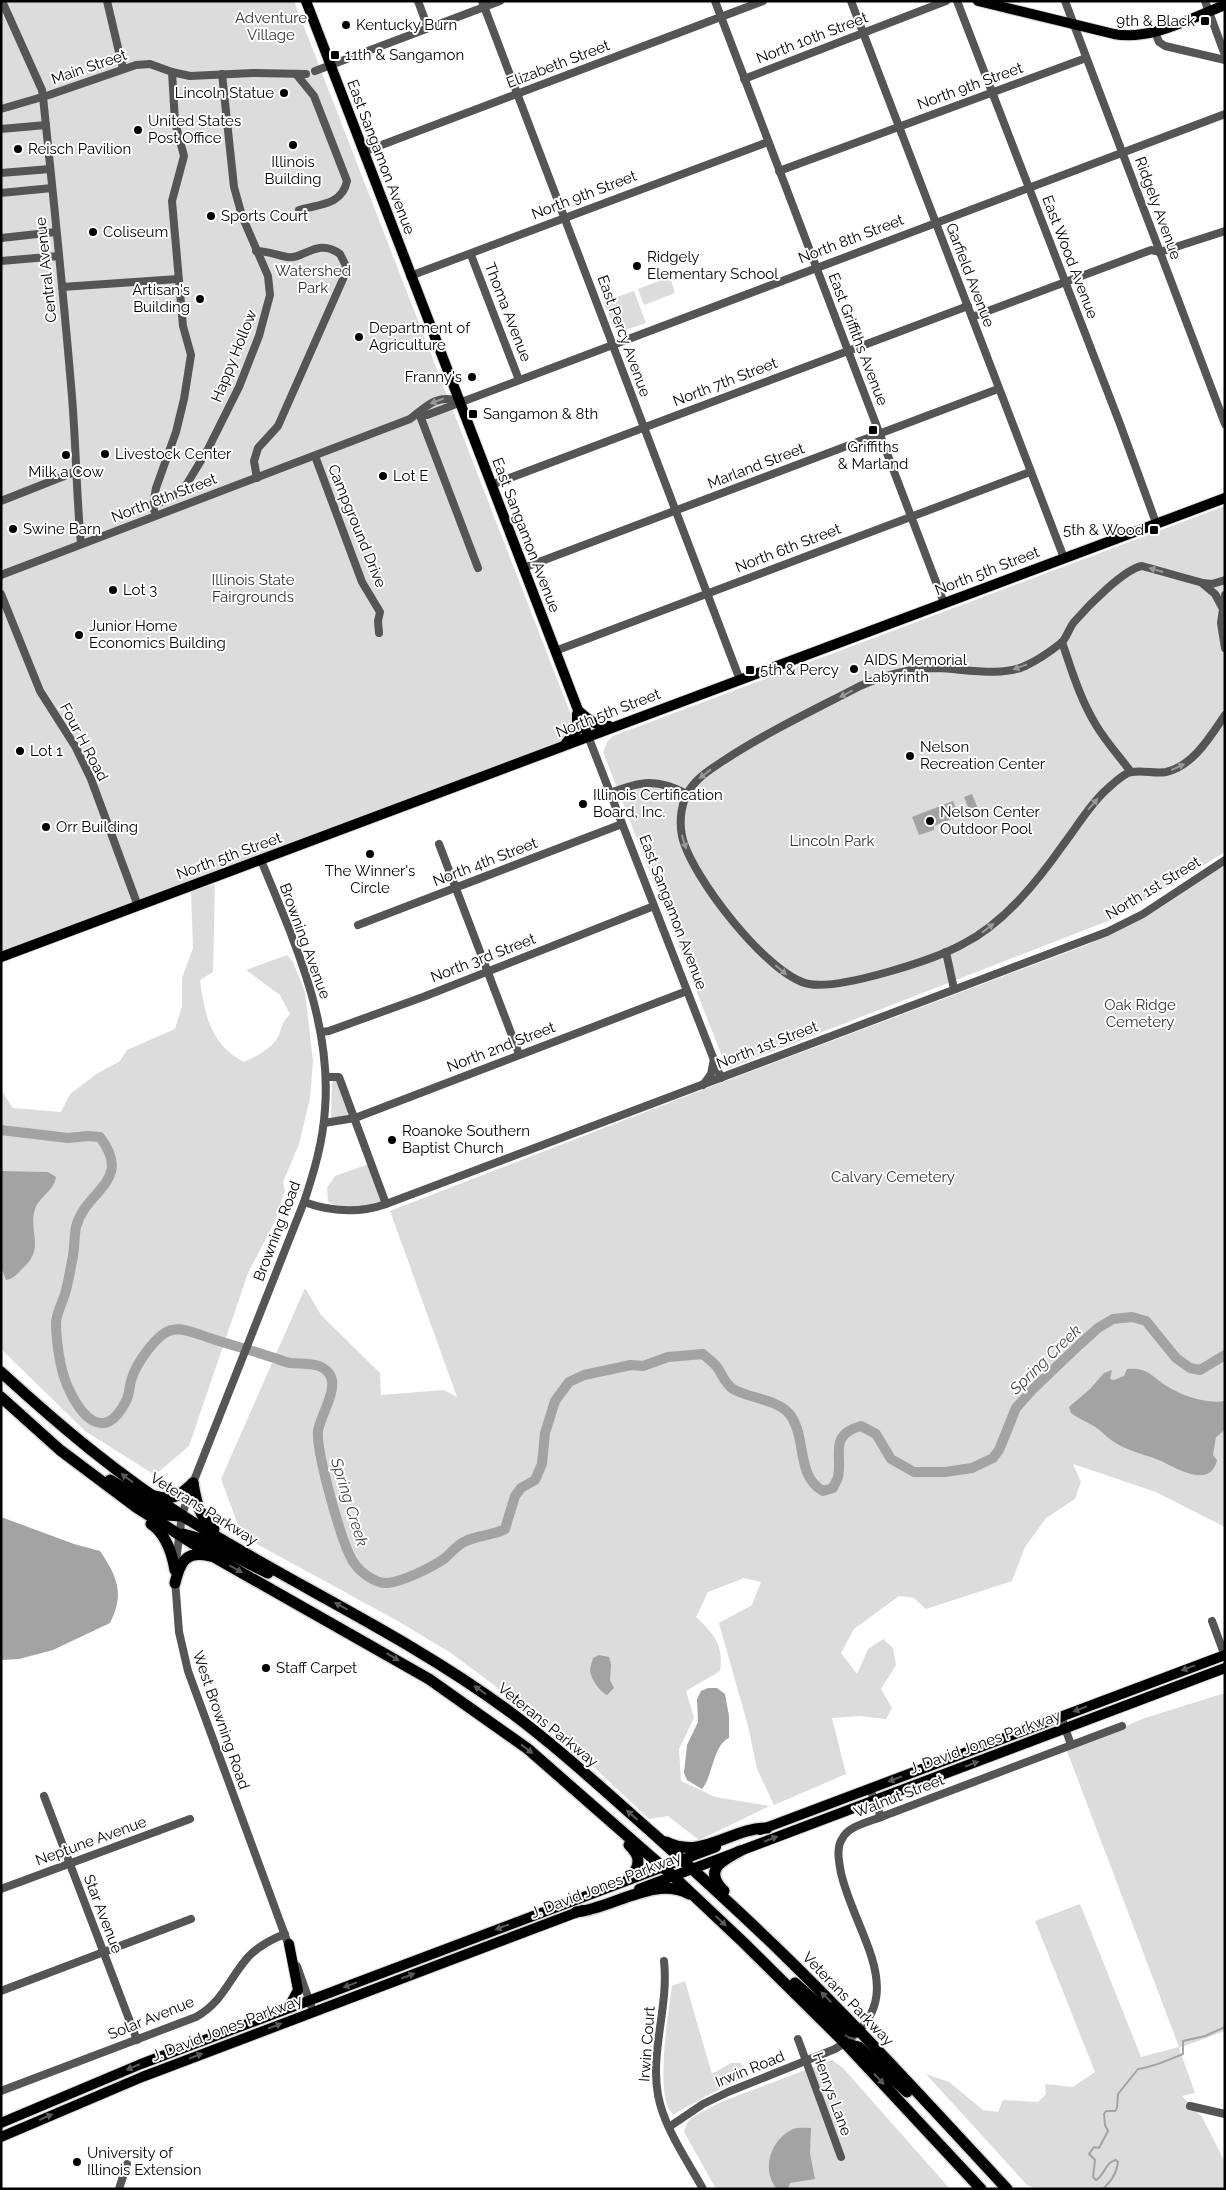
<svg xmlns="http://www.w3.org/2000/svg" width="1226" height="2190" font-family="Raleway,sans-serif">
<rect width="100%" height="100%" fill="#fff"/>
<g fill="#dcdcdc">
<path d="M1,1H294L573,720L574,728L564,740L554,744L1,953Z"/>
<path d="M670,277L675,293L644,305L638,289Z"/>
<path d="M634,291L646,323L617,333L603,302Z"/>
<path d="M1225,506V852L1118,917L727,1069L603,752L607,742L613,736Z"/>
<path d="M1225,865V1527L1156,1492L1073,1464L1081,1482L1075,1499L1046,1518L1025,1547L1012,1581L926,1609L914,1598L899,1596L854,1629L841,1653L857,1674L868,1649L883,1639L893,1648L896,1665L881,1689L892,1708L886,1719L860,1716L832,1718L846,1774L774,1805L757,1769L748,1726L719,1623L752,1605L761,1582L744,1578L708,1592L696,1617C714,1633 724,1646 720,1671L686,1691L694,1718L679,1749L681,1781L715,1797L770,1806L699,1840L668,1816L649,1819L577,1751L514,1700L451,1653L396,1620L242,1536L221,1479L305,1288L321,1315L380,1373L381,1395L444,1390L457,1397L390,1211L715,1085L1089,944L1152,913Z"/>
<path d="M215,884L213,972L200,980C205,1015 210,1044 244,1062C257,1056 273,1048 279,1035C283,1024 282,1023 290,1014L280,995L246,970L287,955L293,962L305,992L313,1061L310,1098L299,1144L283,1182L285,1191L274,1223L248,1273L189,1446L155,1475L85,1431L1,1349V1090L13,1108L61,1112L70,1094L98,1073L120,1061L127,1050L175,1029L182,1006V978L193,948L191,891Z"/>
<path d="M333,1080H336L350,1115L333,1118L331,1117L332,1083Z"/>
<path d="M369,1164L382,1202C365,1206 343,1214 328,1201L327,1188L335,1176Z"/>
<path d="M1225,1693V2031L1179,2048L1195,2093L1182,2096L1202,2117L1225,2162V2189H1036L1027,2185L926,2074L949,2082L983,2110L998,2112L1003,2100L1038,2102L1046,2094L1045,2084L1073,2087L1095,2072L1035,1921L1080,1904L1141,2057L1179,2047L1067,1751L1145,1718Z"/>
<path d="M685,1981L712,2074L731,2063H741L747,2077L710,2094L674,2114C653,2103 669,2008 672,1986Z"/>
<path d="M832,2060L843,2068L950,2189H716L684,2132L688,2121L698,2114L721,2102Z"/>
</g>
<g fill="#a3a3a3">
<path d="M972,794L978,809L970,812L964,797Z"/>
<path d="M953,801L959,816L934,826V830L919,835L912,817Z"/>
<path d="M1,1171L48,1172L56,1177C54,1191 39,1197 35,1209C28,1231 45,1248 24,1267C18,1273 14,1279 6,1280L1,1267Z"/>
<path d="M1127,1369C1146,1367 1151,1375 1165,1385C1182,1396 1205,1404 1225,1401V1430L1216,1437L1213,1455L1217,1460C1210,1490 1176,1468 1159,1460C1146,1455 1132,1452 1119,1445C1107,1439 1102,1430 1092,1425C1085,1421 1078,1418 1071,1413L1069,1407L1090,1389L1104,1373L1112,1370L1110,1379L1114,1380L1124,1376Z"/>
<path d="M1,1517L74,1544L100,1551C117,1576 125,1594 110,1623L53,1650L19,1659L1,1660Z"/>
<path d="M599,1655L609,1657L611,1664L610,1680L614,1688L607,1695C600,1692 591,1679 590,1671C590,1667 592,1662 593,1658Z"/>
<path d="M708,1688H717L725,1694L729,1716V1738C713,1745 713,1776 702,1789L687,1780L684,1773L687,1745L698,1722L697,1699L701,1691Z"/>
<path d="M811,2128L810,2153L815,2179L790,2183L788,2189H777C761,2170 770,2141 791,2130C796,2127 805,2128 811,2128Z"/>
</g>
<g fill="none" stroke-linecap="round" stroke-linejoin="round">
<path stroke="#a3a3a3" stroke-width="2" d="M1103,2189C1111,2181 1116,2175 1118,2162L1116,2160C1105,2162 1105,2175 1096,2180L1093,2177L1095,2160L1089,2154L1094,2147L1099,2148L1108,2131L1105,2125L1104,2114L1106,2111H1115L1117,2108L1118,2094L1138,2069C1154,2067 1168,2060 1183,2054V2041L1205,2036L1225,2027"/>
<path stroke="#a3a3a3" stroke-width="10" d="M1,1130L68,1138L88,1136L100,1137C134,1182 85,1190 76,1227C74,1237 75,1249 72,1261C70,1272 68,1283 65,1294C62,1303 57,1313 56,1322C56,1340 60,1369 67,1385C80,1415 104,1445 126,1401C130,1394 129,1385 132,1378C136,1364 157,1333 172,1330C184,1327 199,1335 210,1338C230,1345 251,1350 271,1357C277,1358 283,1362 290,1363C299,1364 310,1363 319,1366C348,1378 321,1411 318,1431C316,1451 342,1546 354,1563C360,1572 376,1584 387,1583C402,1582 433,1567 445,1558C451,1553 456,1546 464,1542C477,1535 492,1536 505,1529L515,1496L521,1488L535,1480L542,1464L545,1433L555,1401L569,1382L584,1375L631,1365L643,1366L668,1357L703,1354C707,1358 713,1362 717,1367C722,1374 725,1384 733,1389C750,1399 779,1399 791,1416C807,1440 796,1476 823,1491L833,1488C834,1485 837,1481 838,1477C843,1455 828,1435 861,1426L876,1434L891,1459L914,1472H945L972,1468L993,1458L999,1450L1016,1408L1032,1390L1078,1346L1098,1328L1113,1319L1132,1317L1146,1321L1176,1358L1190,1368L1200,1370L1225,1355"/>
<g stroke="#dbdbdb" stroke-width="12">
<g id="major">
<path d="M306,1L588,736"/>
<path d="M978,1L1114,34C1151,41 1191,18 1225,5"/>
<path d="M579,711C589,720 595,726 609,726"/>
<path d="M566,743L577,730V714"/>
<path d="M1,957L1225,498"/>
<path d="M760,1830L1225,1655"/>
<path d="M639,1889L1225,1668"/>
<path d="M286,2007L291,2003L298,1990L289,1944"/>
<path d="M1,2123L141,2064L716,1847"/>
<path d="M1,2137L142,2077L583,1910"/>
</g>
</g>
<g stroke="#dbdbdb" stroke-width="14">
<g id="highway">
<path d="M1,1372C59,1425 119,1476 186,1518C291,1584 405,1635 506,1709C559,1748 607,1793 656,1836C698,1874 740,1912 781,1952C859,2028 933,2109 1007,2189"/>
<path d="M1,1397L60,1450L136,1507L214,1557L429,1679L528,1749L673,1876L743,1942L845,2043L981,2189"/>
<path d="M110,1480L167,1515L181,1516"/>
<path d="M193,1483C196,1501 199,1517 214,1529"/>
<path d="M155,1496C173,1501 181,1495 193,1483"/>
<path d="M151,1524C166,1534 172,1553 175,1570"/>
<path d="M183,1534L198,1538L268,1573"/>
<path d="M175,1583C180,1562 186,1550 210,1556"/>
<path d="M666,1842C702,1860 731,1828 767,1828"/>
<path d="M629,1879C640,1867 642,1857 629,1845"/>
<path d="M724,1891C703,1870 721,1861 740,1851"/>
<path d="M576,1912C612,1909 655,1875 689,1894"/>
<path d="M795,1983L847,2030L854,2032L860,2031"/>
<path d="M847,2044L859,2047L907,2092"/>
</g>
</g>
<g stroke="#555" stroke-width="8">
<path d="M2,1L42,90L43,97C53,193 63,289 71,385C76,438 76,491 81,544"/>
<path d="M107,1L123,69"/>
<path d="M418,1L428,28"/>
<path d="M482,1L740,680"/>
<path d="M715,1L944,603"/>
<path d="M851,1L1064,558"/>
<path d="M957,1L1120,424L1156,523"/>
<path d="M1065,1L1225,424"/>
<path d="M1205,1L1225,55"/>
<path d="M1155,32L1159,42L1165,46L1225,60"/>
<path d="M315,71L500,1"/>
<path d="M296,74L314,96L347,181C342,205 320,204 299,210"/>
<path d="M744,79L946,1"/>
<path d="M1,109L49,95L136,65L150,64L172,72L190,76L253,73L306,74"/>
<path d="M1,129L46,125"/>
<path d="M363,152L763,1"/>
<path d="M779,171L1086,58"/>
<path d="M1,173L50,169"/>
<path d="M1,193L52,188"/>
<path d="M1,238L56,232"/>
<path d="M256,251C268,251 276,255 287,257C304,260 317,237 340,254L346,266L343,279L278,426L258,448L254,461L257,478"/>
<path d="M471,255L519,380"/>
<path d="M1,261L59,256"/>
<path d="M410,276L768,142"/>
<path d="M62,287L178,279"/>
<path d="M972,317L1151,250L1160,252L1225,231"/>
<path d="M419,413L427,415L1225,114"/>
<path d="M419,413L478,568"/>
<path d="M315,456L362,582L380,612L378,621L379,633"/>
<path d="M491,485L968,306"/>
<path d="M1,501L77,471"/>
<path d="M153,506L175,495L185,487L208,449L239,387L259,336L270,295L268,276L242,216L234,187L222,74"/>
<path d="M154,510L153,506L156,488L176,432L184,399L191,355L183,326L172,201L184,156L175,122L172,72"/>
<path d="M523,568L998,389"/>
<path d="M1,575L410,419C427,406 436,394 459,401"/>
<path d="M1225,580L1212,584L1203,583L1142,566C1124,569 1088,606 1075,621C1069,627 1067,638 1061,643C1051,651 1036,661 1025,666C1002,677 964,669 938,668C910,668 885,675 860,686C814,710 767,732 723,761C711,769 698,777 690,789C681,802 679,821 682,836C690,875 769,977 809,984C840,990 934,960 963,944C1004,923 1037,882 1063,845C1077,827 1088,807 1105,791C1112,785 1123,773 1132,772C1144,770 1155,774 1166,772C1193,766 1210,737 1225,715"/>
<path d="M1203,584L1215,594L1222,607"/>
<path d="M1,594L40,691L75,746L91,779L138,906"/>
<path d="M1225,595L1221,623L1225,648"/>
<path d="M1062,642C1072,671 1080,699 1096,725C1106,742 1119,756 1131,772"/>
<path d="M555,651L1030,472"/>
<path d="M588,736L721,1078"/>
<path d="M610,793C641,781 657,778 687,794"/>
<path d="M439,844L519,1054"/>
<path d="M358,925L622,824"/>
<path d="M946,952L954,989"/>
<path d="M321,1032L329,1031L423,997L654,906"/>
<path d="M326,1077H339L386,1204"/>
<path d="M703,1085L711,1074L714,1059"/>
<path d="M324,1123L355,1118L687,991"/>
<path d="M304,1202C332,1212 358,1214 386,1204L1107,932L1143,914L1225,860"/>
<path d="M176,1561L182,1515L193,1483L304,1202C314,1172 323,1142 325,1109C332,1021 293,939 261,860"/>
<path d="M175,1580L179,1632L188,1671L290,1949"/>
<path d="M1212,1621L1225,1656"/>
<path d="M1061,1716L1071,1745"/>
<path d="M870,1789L881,1817"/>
<path d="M44,1796L137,2040"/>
<path d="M1,1889L190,1819"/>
<path d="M664,1961C669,2006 650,2051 658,2095C664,2128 687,2160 703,2189"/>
<path d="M297,1966L313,2011"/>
<path d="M1,1991L191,1919"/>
<path d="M798,2039L841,2157"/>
<path d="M1,2091L196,2017C224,2001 229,1978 249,1956C259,1946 272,1939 285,1934"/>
<path d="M1190,2106L1225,2114"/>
<path d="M669,2127L703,2104L728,2092L835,2049C917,2001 856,1938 841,1873C839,1862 836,1848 842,1839C848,1826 869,1822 881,1817L1122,1726"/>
<path d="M119,2189L127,2164"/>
</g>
<use href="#major" stroke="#000" stroke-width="10"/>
<use href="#highway" stroke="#000" stroke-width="11"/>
</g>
<defs><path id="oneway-solid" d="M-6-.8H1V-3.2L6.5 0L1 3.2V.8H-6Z" transform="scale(1.25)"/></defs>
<g fill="#999">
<use href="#oneway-solid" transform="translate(437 401) rotate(159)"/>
<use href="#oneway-solid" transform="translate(1156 570) rotate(-164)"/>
<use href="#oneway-solid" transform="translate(1020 667) rotate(160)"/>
<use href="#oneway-solid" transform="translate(846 694) rotate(152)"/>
<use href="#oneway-solid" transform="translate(1178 767) rotate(-25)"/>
<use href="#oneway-solid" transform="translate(705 774) rotate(142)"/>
<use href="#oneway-solid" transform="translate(1093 804) rotate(-49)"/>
<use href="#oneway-solid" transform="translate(684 842) rotate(73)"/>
<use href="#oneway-solid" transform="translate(988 928) rotate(-38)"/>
<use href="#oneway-solid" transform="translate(781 970) rotate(40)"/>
</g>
<g fill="#595959">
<use href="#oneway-solid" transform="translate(127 1478) rotate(-144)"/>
<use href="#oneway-solid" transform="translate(236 1569) rotate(29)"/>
<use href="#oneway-solid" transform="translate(341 1606) rotate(-151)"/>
<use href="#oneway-solid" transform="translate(393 1657) rotate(31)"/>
<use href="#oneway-solid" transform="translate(1188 1668) rotate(160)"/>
<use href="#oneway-solid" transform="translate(480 1690) rotate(-145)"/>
<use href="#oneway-solid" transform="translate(1080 1709) rotate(159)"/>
<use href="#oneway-solid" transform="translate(527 1749) rotate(38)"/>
<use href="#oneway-solid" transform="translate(972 1764) rotate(-20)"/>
<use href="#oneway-solid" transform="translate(895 1779) rotate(159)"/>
<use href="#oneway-solid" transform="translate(632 1815) rotate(-138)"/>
<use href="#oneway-solid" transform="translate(771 1839) rotate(-21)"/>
<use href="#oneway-solid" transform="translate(721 1921) rotate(43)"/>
<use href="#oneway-solid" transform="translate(502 1927) rotate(159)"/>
<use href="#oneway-solid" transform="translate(408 1976) rotate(-21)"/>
<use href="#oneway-solid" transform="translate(350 1985) rotate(160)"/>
<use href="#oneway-solid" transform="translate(826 1997) rotate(-135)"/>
<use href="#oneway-solid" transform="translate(275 2026) rotate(-21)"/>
<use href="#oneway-solid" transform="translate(196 2056) rotate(-21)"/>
<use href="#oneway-solid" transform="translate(133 2067) rotate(157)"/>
<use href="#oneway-solid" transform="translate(879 2079) rotate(47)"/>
<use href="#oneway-solid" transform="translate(46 2117) rotate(-24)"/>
</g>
<g fill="#000" stroke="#fff" stroke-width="2">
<rect x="1200" y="16" width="10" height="10" rx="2.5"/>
<circle cx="346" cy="25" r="5"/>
<rect x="330" y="50" width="10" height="10" rx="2.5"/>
<circle cx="284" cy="93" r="5"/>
<circle cx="138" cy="130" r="5"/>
<circle cx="293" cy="145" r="5"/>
<circle cx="18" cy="149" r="5"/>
<circle cx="211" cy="216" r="5"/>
<circle cx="93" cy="232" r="5"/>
<circle cx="637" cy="266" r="5"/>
<circle cx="200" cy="299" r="5"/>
<circle cx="359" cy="337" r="5"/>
<circle cx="472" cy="377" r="5"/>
<rect x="468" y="409" width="10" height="10" rx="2.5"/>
<rect x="868" y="425" width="10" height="10" rx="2.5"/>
<circle cx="105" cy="454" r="5"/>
<circle cx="66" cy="455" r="5"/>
<circle cx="383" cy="476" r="5"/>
<circle cx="13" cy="529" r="5"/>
<rect x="1149" y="525" width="10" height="10" rx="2.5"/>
<circle cx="113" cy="590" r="5"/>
<circle cx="79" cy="635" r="5"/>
<circle cx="854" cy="669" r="5"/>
<rect x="745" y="665" width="10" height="10" rx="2.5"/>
<circle cx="20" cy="751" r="5"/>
<circle cx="910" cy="756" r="5"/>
<circle cx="583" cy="804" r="5"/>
<circle cx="930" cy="821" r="5"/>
<circle cx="46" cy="827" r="5"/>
<circle cx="370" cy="854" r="5"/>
<circle cx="392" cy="1140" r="5"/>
<circle cx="266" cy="1668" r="5"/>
<circle cx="77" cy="2162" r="5"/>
</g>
<g text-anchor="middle" stroke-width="4" stroke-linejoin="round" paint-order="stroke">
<g font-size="15" fill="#333" stroke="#fff">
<text x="271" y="23">Adventure<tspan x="271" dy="17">Village</tspan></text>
<text x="313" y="276">Watershed<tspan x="313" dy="17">Park</tspan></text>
<text x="253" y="585">Illinois State<tspan x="253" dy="17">Fairgrounds</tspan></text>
<text x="832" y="846">Lincoln Park</text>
<text x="1140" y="1010">Oak Ridge<tspan x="1140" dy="17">Cemetery</tspan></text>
<text x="893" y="1182">Calvary Cemetery</text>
</g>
<g font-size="15" fill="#000" stroke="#fff" text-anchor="start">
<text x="1195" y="26" text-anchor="end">9th &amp; Black</text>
<text x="356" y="30">Kentucky Burn</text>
<text x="345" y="60">11th &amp; Sangamon</text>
<text x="274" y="98" text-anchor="end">Lincoln Statue</text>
<text x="148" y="126">United States<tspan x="148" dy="17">Post Office</tspan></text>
<text x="28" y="154">Reisch Pavilion</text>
<text x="293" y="167" text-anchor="middle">Illinois<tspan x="293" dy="17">Building</tspan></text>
<text x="221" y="221">Sports Court</text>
<text x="103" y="237">Coliseum</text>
<text x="647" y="262">Ridgely<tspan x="647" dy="17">Elementary School</tspan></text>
<text x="190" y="295" text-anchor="end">Artisan's<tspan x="190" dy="17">Building</tspan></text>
<text x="369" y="333">Department of<tspan x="369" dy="17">Agriculture</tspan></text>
<text x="462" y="382" text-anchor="end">Franny's</text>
<text x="483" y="419">Sangamon &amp; 8th</text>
<text x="873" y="452" text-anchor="middle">Griffiths<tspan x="873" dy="17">&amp; Marland</tspan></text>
<text x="115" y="459">Livestock Center</text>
<text x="66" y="477" text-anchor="middle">Milk a Cow</text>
<text x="393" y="481">Lot E</text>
<text x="23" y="534">Swine Barn</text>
<text x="1144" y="535" text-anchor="end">5th &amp; Wood</text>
<text x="123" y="595">Lot 3</text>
<text x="89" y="631">Junior Home<tspan x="89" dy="17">Economics Building</tspan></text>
<text x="864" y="665">AIDS Memorial<tspan x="864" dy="17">Labyrinth</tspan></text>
<text x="760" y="675">5th &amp; Percy</text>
<text x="920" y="752">Nelson<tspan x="920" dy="17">Recreation Center</tspan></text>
<text x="30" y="756">Lot 1</text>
<text x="593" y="800">Illinois Certification<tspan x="593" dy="17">Board, Inc.</tspan></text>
<text x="940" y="817">Nelson Center<tspan x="940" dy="17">Outdoor Pool</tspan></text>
<text x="56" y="832">Orr Building</text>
<text x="370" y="876" text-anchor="middle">The Winner's<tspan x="370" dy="17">Circle</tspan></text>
<text x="402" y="1136">Roanoke Southern<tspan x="402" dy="17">Baptist Church</tspan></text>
<text x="276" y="1673">Staff Carpet</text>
<text x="87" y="2158">University of<tspan x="87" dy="17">Illinois Extension</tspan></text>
</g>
<g font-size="15" fill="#000" stroke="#fff">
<text transform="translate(812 38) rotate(-21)" y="5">North 10th Street</text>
<text transform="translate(558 64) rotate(-21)" y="5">Elizabeth Street</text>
<text transform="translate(89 67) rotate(-19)" y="5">Main Street</text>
<text transform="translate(970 86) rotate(-20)" y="5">North 9th Street</text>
<text transform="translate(381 157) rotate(69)" y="5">East Sangamon Avenue</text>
<text transform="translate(584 195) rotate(-21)" y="5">North 9th Street</text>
<text transform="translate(1158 208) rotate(70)" y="5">Ridgely Avenue</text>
<text transform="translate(851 239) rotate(-21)" y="5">North 8th Street</text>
<text transform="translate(1070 257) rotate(69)" y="5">East Wood Avenue</text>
<text transform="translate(46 270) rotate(-96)" y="5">Central Avenue</text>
<text transform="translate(970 275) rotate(69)" y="5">Garfield Avenue</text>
<text transform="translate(508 312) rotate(69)" y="5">Thoma Avenue</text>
<text transform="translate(624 336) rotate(70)" y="5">East Percy Avenue</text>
<text transform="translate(858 339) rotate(69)" y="5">East Griffiths Avenue</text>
<text transform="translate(234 356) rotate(-68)" y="5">Happy Hollow</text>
<text transform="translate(725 382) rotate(-21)" y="5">North 7th Street</text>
<text transform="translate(756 466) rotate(-21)" y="5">Marland Street</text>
<text transform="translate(164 498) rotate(-21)" y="5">North 8th Street</text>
<text transform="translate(357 526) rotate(68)" y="5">Campground Drive</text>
<text transform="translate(526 535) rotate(69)" y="5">East Sangamon Avenue</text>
<text transform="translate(788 548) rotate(-21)" y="5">North 6th Street</text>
<text transform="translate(987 571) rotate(-21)" y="5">North 5th Street</text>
<text transform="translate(608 713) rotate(-21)" y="5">North 5th Street</text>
<text transform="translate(84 742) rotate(62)" y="5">Four H Road</text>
<text transform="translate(229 856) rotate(-20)" y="5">North 5th Street</text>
<text transform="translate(485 862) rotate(-21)" y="5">North 4th Street</text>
<text transform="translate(1153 888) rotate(-31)" y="5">North 1st Street</text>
<text transform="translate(673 912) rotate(69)" y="5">East Sangamon Avenue</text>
<text transform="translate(305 941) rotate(70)" y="5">Browning Avenue</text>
<text transform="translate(483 958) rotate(-21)" y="5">North 3rd Street</text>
<text transform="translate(767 1045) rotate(-21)" y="5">North 1st Street</text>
<text transform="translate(501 1047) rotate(-21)" y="5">North 2nd Street</text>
<text transform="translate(277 1231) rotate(-69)" y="5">Browning Road</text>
<text transform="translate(204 1509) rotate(32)" y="5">Veterans Parkway</text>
<text transform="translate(221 1720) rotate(71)" y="5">West Browning Road</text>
<text transform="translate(548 1725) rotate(39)" y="5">Veterans Parkway</text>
<text transform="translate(985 1742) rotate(-20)" y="5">J. David Jones Parkway</text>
<text transform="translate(899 1796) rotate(-21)" y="5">Walnut Street</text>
<text transform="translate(91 1841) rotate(-20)" y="5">Neptune Avenue</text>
<text transform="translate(606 1885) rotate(-21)" y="5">J. David Jones Parkway</text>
<text transform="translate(103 1914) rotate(69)" y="5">Star Avenue</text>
<text transform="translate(848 1999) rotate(46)" y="5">Veterans Parkway</text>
<text transform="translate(151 2018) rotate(-22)" y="5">Solar Avenue</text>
<text transform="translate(227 2028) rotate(-21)" y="5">J. David Jones Parkway</text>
<text transform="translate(647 2044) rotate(-86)" y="5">Irwin Court</text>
<text transform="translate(750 2069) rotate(-22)" y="5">Irwin Road</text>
<text transform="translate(832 2094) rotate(70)" y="5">Henrys Lane</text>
</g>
<g font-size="16" font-style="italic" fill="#444" stroke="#fff">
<text transform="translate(1045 1359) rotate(-44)" y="6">Spring Creek</text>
<text transform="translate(350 1502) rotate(73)" y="6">Spring Creek</text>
</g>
</g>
<rect width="1226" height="2190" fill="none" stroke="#000000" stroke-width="5"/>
</svg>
